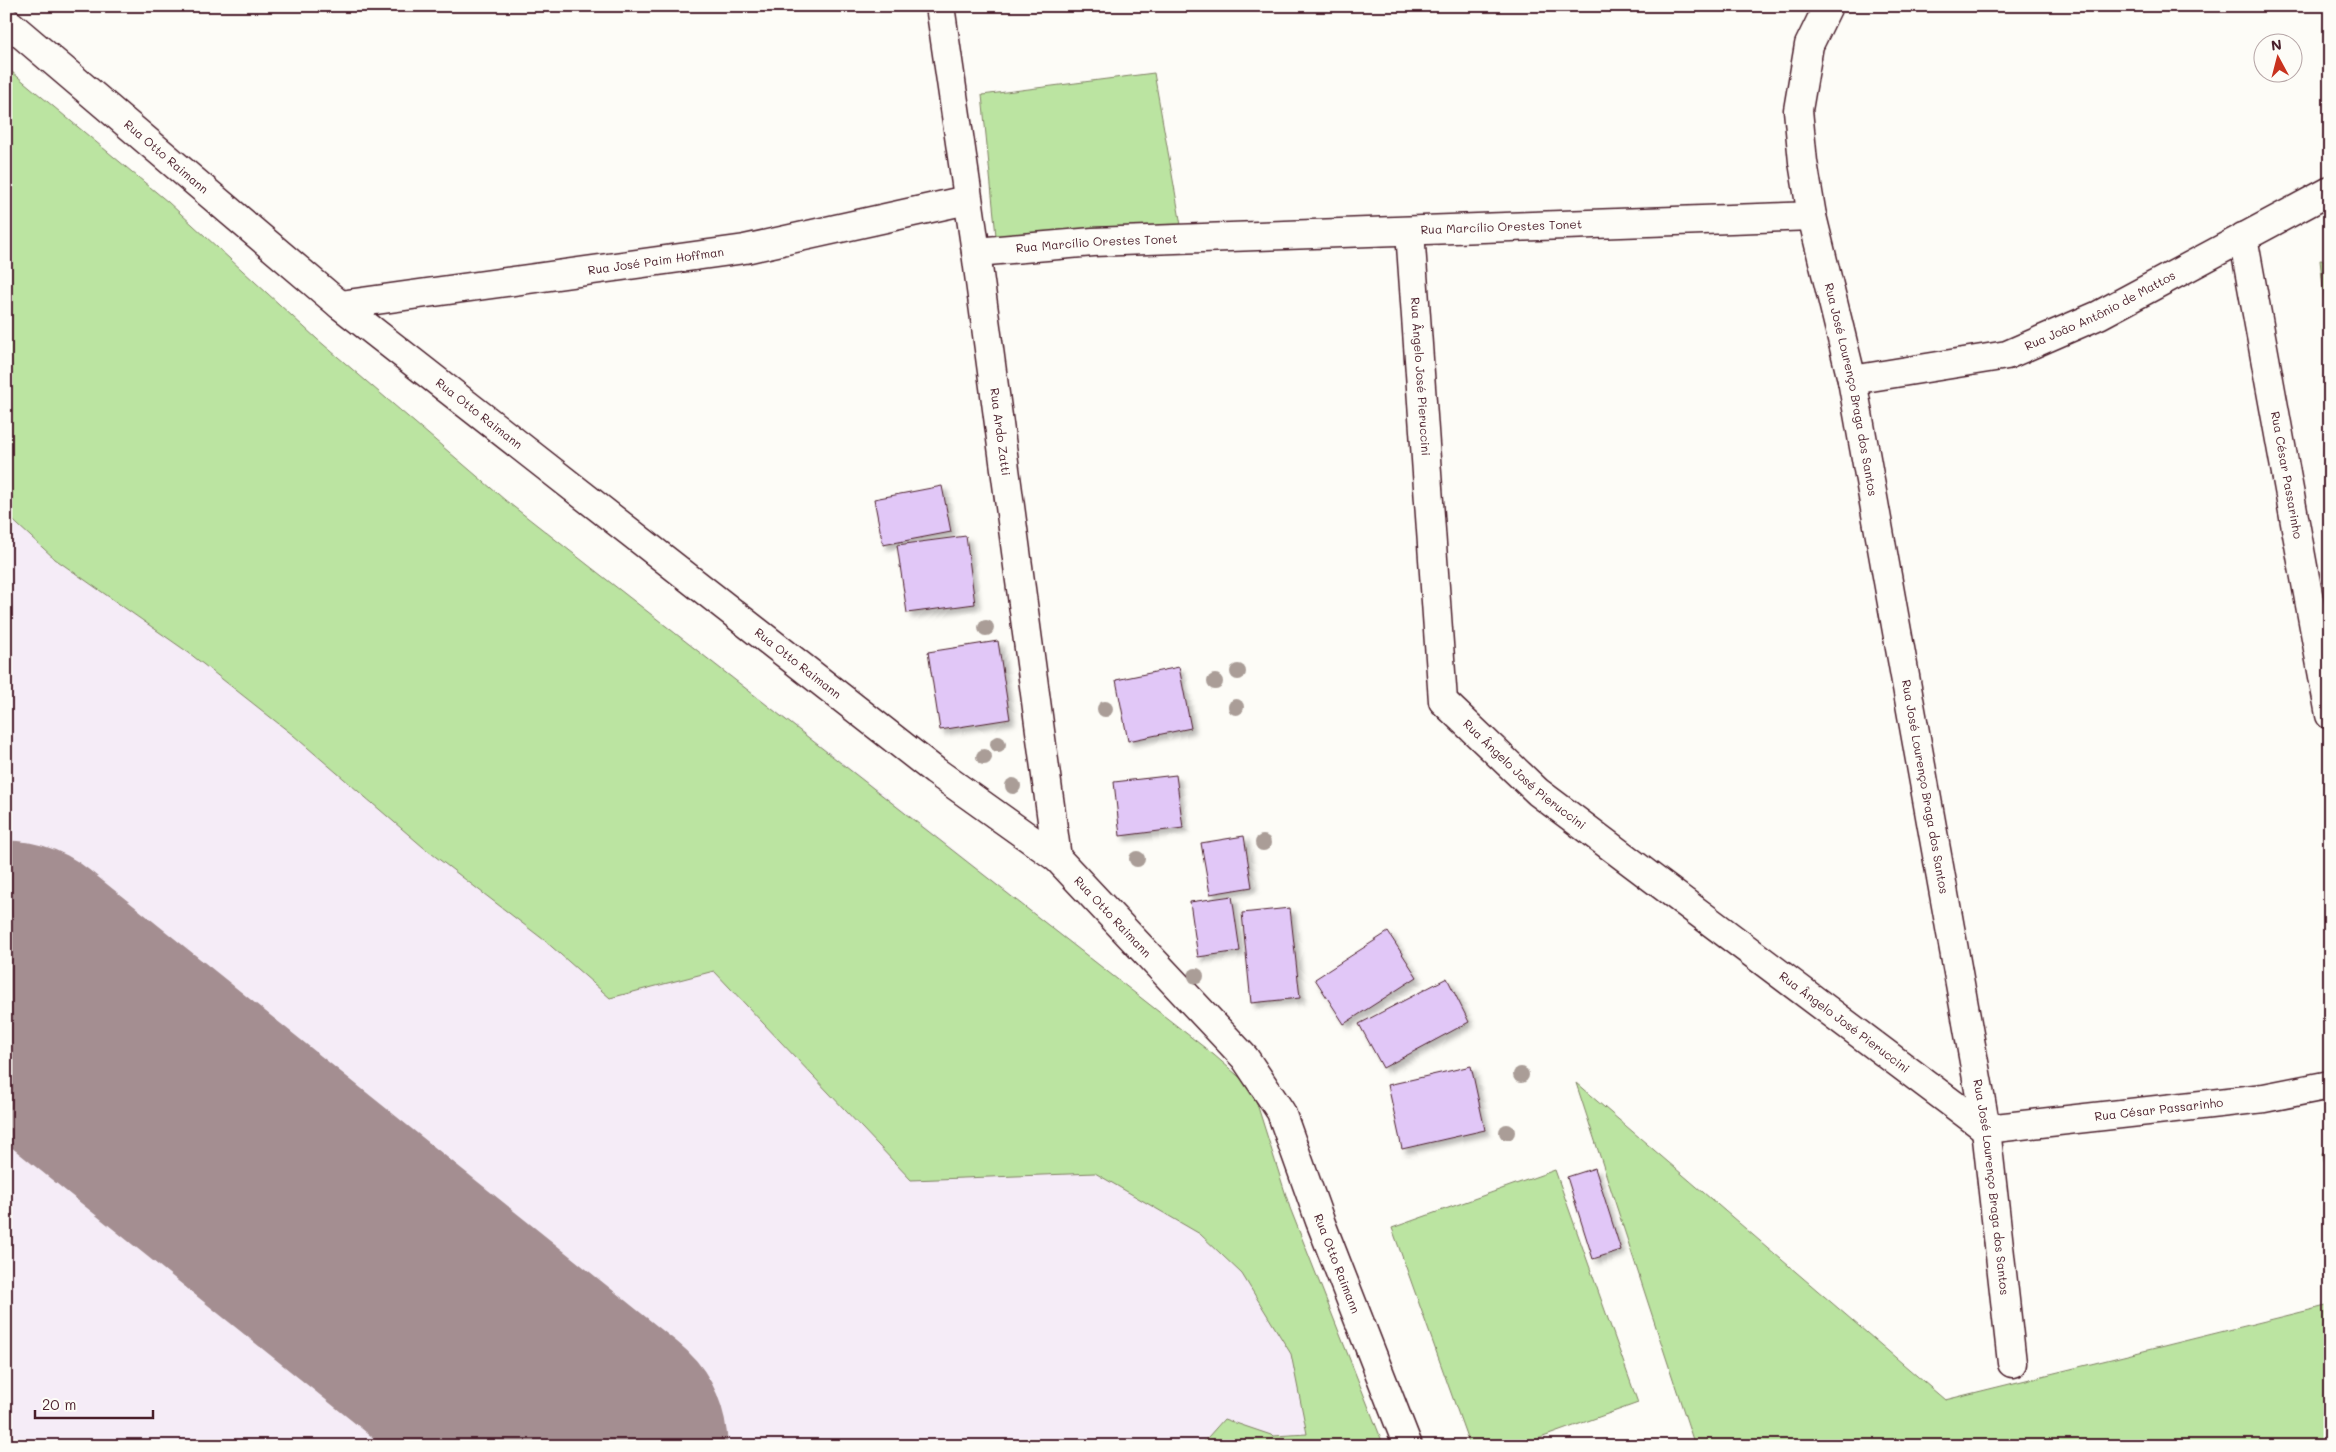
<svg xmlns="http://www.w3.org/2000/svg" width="2336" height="1452" font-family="Mali,sans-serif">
<defs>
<filter id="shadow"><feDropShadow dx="4.5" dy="4.5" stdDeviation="2.5" flood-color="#0004"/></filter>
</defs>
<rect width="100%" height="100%" fill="#fdfcf7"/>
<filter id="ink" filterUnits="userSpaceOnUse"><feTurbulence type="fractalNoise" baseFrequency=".02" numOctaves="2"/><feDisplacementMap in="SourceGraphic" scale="10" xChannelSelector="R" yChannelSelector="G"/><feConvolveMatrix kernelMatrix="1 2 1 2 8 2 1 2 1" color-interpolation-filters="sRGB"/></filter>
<g filter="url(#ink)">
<path fill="#f5ecf7" d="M6,67L168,202L317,339L505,500L893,802L1214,1055L1252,1088L1290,1208L1384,1446H6Z"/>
<g fill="#bbe4a1" stroke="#828266">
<path d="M6,67L168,202L317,339L505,500L1214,1055L1252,1088L1290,1208L1384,1446H1200L1224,1419L1274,1436L1307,1434L1291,1354L1242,1274L1200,1234L1095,1173L911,1180L714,971L610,998L544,940L423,847L293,735L189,653L55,559L6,514Z"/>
<path d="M1154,73L1181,225L996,236L982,95Z"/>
<path d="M2320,260L2330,261V351Z"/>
<path d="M1576,1083L1945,1400L2330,1305V1446H1695Z"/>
<path d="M2330,1149V1201L2322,1153Z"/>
<path d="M1555,1170L1638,1403L1518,1446H1470L1392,1228Z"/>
</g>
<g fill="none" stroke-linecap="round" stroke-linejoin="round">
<path stroke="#a48e91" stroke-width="265" d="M6,973L595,1446"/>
</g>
<g fill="#e1c7f7" stroke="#4a1f2b" filter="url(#shadow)">
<path d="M942,486L951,532L883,545L874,499Z"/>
<path d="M966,536L975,604L907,613L897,545Z"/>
<path d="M998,641L1010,719L940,730L928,652Z"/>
<path d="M1179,667L1191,728L1128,741L1116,680Z"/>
<path d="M1176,775L1183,828L1120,836L1114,782Z"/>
<path d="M1244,836L1252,887L1210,894L1201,843Z"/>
<path d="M1232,896L1240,951L1198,957L1190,902Z"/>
<path d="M1290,908L1300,998L1251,1003L1242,913Z"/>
<path d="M1388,932L1417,977L1344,1024L1315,979Z"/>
<path d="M1447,978L1469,1022L1383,1068L1359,1024Z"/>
<path d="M1471,1066L1485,1130L1402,1149L1388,1085Z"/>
<path d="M1595,1168L1621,1250L1593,1259L1567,1177Z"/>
</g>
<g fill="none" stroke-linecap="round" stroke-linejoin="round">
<g stroke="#4a1f2b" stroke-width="31">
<g id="minor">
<path id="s1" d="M940,6L976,252L1057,858L1245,1058L1281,1112L1320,1221L1408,1446"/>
<path id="s2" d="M1812,216L1852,380L1986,1129L2012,1363"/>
<path id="s3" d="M1410,231L1443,701L1538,792L1986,1129"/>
<path id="s4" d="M2243,237L2330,715"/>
<path id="s5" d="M976,252L1093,242L1812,216L1803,162L1798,110L1809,45L1828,6"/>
<path id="s6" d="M340,305L745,249L967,200"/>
<path id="s7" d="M1852,380L2007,355L2099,315L2330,191"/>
<path id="s8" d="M1986,1129L2264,1098L2330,1085"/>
</g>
</g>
<g stroke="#4a1f2b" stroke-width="31">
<g id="tertiary">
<path id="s9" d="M6,21L340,305L935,771L1057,858"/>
</g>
</g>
<use href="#minor" stroke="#fdfcf7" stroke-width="28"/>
<use href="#tertiary" stroke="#fdfcf7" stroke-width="28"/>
</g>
<g fill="#aa9d97">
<circle cx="986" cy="628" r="8"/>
<circle cx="1238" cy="672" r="8"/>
<circle cx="1215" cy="682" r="8"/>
<circle cx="1236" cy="707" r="8"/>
<circle cx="1105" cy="709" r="8"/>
<circle cx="998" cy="744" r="8"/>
<circle cx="984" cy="757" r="8"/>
<circle cx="1013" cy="786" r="8"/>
<circle cx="1263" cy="843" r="8"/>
<circle cx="1137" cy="859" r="8"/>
<circle cx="1196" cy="976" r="8"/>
<circle cx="1521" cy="1075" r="8"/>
<circle cx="1507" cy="1132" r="8"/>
</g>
</g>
<g text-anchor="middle" stroke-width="5" stroke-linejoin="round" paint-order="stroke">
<g font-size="12" fill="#4a1f2b" stroke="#fdfcf7">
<text dy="4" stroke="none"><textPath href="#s9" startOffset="210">Rua Otto Raimann</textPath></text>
<text dy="4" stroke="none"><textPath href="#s5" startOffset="526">Rua Marcílio Orestes Tonet</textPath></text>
<text dy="4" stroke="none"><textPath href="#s5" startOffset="121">Rua Marcílio Orestes Tonet</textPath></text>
<text dy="4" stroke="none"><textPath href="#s6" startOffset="319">Rua José Paim Hoffman</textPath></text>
<text dy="4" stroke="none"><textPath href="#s7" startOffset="260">Rua João Antônio de Mattos</textPath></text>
<text dy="4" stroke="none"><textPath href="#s3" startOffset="146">Rua Ângelo José Pieruccini</textPath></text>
<text dy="4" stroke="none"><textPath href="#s2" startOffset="178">Rua José Lourenço Braga dos Santos</textPath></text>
<text dy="4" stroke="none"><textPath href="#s9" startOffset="615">Rua Otto Raimann</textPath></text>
<text dy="4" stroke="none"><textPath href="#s1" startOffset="430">Rua Ardo Zatti</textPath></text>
<text dy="4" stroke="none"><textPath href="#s4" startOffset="242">Rua César Passarinho</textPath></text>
<text dy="4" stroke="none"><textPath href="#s9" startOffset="1020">Rua Otto Raimann</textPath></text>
<text dy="4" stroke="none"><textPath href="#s3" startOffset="581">Rua Ângelo José Pieruccini</textPath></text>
<text dy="4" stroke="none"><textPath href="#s2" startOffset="582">Rua José Lourenço Braga dos Santos</textPath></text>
<text dy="4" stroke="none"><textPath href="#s1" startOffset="941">Rua Otto Raimann</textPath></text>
<text dy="4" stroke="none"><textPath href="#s3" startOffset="986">Rua Ângelo José Pieruccini</textPath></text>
<text dy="4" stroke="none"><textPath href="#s8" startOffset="174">Rua César Passarinho</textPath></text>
<text dy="4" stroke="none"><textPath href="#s2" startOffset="988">Rua José Lourenço Braga dos Santos</textPath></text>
<text dy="4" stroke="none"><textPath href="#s1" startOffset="1361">Rua Otto Raimann</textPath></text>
</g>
</g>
<rect width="2336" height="1452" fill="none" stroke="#fdfcf7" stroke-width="25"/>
<rect x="12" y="12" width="2311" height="1427" fill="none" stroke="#4a1f2b" stroke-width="2" filter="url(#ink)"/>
<g transform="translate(2278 58) rotate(353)"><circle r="24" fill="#fdfcf7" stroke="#b5a4a5"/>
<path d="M0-4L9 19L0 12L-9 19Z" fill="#c8321e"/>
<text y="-8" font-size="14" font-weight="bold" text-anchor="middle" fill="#4a1f2b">N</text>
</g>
<path d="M35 1410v8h118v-8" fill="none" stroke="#4a1f2b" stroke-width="2.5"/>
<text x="42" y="1410" font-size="15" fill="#4a1f2b" stroke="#fdfcf7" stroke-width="4" paint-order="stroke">20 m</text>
</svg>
